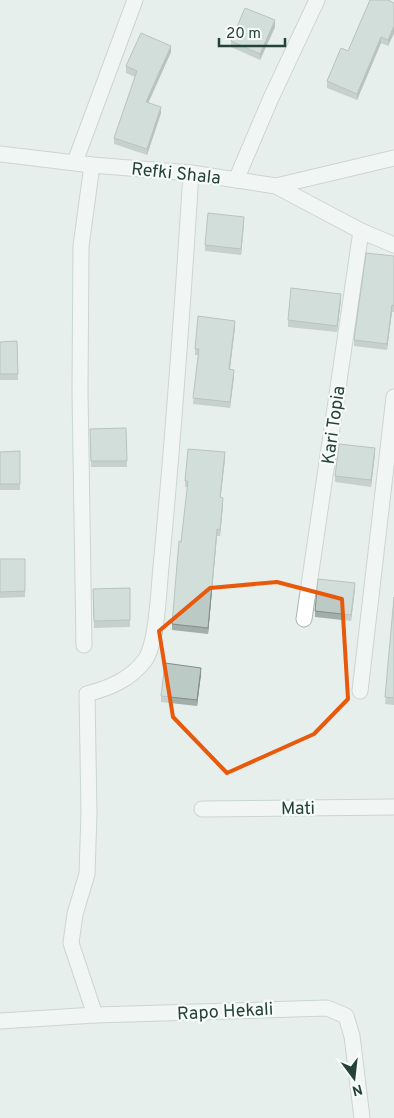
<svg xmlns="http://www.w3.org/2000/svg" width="394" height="1118" font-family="Overpass,sans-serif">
<rect width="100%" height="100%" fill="#e6efeb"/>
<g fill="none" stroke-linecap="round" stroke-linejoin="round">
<g stroke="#a8b8b2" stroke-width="17">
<g id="minor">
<path d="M0,154L92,165L191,173L276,186L361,231L394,245"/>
<path d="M75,162L135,0"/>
<path d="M236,180L271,98L317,0"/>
<path d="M276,186L394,158"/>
<path d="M304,619L361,231"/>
<path d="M84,645L80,391L81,246L92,165"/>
<path d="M360,691L394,397"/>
<path d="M202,809L394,807"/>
<path d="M95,1015L71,943L75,914L87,874L89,813L87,694C109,688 130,680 145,660C158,642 159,580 162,556C174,428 183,301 191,173"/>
<path d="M0,1021L95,1015L327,1008L346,1016L352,1036L362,1118"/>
</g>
</g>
<use href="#minor" stroke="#fff" stroke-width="15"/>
</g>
<g fill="#a1aea9">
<path d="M394,3V33L388,46L381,43L357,100L327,88V81Z"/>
<path d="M275,27L260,60L231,47V41Z"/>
<path d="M171,52L148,103L161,113L147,155L114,144V138L135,77L126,73V66Z"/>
<path d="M244,223L241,255L205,251V245Z"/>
<path d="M394,256V312H392L387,350L354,346V340Z"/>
<path d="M341,300L337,332L288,327V320Z"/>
<path d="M235,327L230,369L234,376L230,408L193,404L198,355H195V349Z"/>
<path d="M17,341L18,380H0V342Z"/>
<path d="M126,428L127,467H91L90,429Z"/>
<path d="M20,451V490H0V452Z"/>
<path d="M375,454L371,487L335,482V476Z"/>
<path d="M225,459L220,497L223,504L220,536H217L208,634L172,630V624L188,487H185V481Z"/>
<path d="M0,559H25V597L0,598Z"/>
<path d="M130,588V627L94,628L93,589Z"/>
<path d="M355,589L351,621L315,617V611Z"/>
<path d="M394,597V705L385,704Z"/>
<path d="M201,674L197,706L161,702V696Z"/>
</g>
<g fill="#838d89">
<path d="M275,20V27L260,60V54Z"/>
<path d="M394,26V33L388,46V40Z"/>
<path d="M381,37V43L357,100V94Z"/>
<path d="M171,46V52L146,108V102Z"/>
<path d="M161,107V113L147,155V149Z"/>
<path d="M244,217V223L241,255V249Z"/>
<path d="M341,294V300L337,332V326Z"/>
<path d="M392,305V312L387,350V344Z"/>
<path d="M235,321V327L229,376V369Z"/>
<path d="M234,370V376L230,408V402Z"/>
<path d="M375,448V454L371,487V480Z"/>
<path d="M225,452V459L220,503V497Z"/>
<path d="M223,498V504L220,536V530Z"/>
<path d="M217,529V536L208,634V628Z"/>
<path d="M355,583V589L351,621V615Z"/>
<path d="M201,668V674L197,706V700Z"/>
</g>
<g fill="#bbcac4" stroke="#838d89">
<path d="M370,0H388L394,3V26L388,40L381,37L357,94L327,81L341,48L348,51Z"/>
<path d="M245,8L275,20L260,54L231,41Z"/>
<path d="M141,33L171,46L146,102L161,107L147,149L114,138L137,71L126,66Z"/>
<path d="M208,213L244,217L241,249L205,245Z"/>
<path d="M366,253L394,256V306L392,305L387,344L354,340Z"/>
<path d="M291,288L341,294L337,326L288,320Z"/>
<path d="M198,316L235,321L229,369L234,370L230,402L193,398L199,349H195Z"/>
<path d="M17,341L18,374H0V342Z"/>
<path d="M126,428L127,461H91L90,429Z"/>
<path d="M339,444L375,448L371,480L335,476Z"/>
<path d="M188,449L225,452L220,497L223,498L220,530L217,529L208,628L172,624L179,541L181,542L188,481H185Z"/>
<path d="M20,451V484H0V452Z"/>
<path d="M0,559H25V591L0,592Z"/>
<path d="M318,579L355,583L351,615L315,611Z"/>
<path d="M130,588V620L94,621L93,589Z"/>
<path d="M394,597V698L385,697Z"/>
<path d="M165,663L201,668L197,700L161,696Z"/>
</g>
<path d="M0 0H394V1118H0ZM277,582L342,599L348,699L314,734L227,773L173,717L159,631L210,588Z" fill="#e6efeb" fill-opacity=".55" fill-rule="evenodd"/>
<path fill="none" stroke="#e8590c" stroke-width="4" stroke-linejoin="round" d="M277,582L342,599L348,699L314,734L227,773L173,717L159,631L210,588Z"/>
<g text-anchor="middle" stroke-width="4.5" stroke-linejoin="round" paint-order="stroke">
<g font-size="18" fill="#24423a" stroke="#f7fbf9">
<text transform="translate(176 173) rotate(6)" y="6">Refki Shala</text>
<text transform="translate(333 425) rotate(-82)" y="6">Kari Topia</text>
<text transform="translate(298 808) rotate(-1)" y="6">Mati</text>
<text transform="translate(225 1011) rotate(-3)" y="6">Rapo Hekali</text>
</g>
</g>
<g transform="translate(354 1078) rotate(165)" stroke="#f7fbf9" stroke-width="4" paint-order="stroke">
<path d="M0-4L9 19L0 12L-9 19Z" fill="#24423a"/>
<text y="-8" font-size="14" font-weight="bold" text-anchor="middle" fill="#24423a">N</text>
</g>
<path d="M219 38v8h66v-8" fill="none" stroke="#24423a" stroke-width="2.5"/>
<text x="226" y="38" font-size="15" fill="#24423a" stroke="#f7fbf9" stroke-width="4" paint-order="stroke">20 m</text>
</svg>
